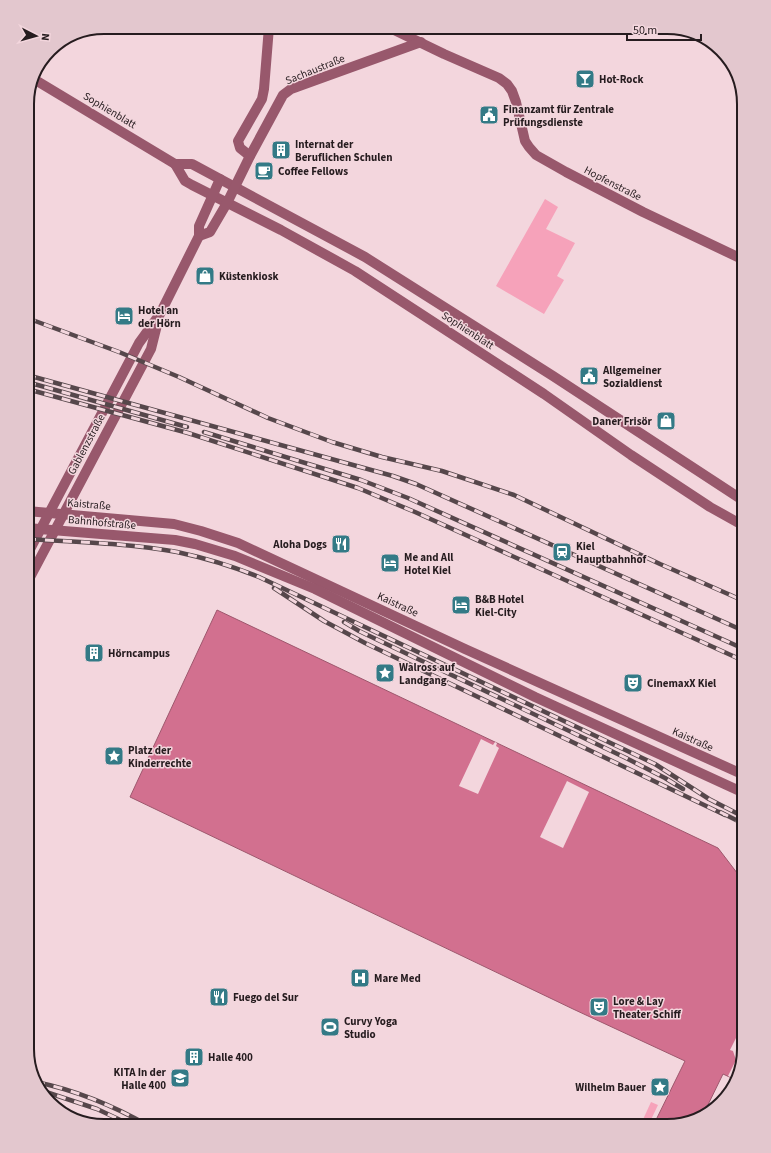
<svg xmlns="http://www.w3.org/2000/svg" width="771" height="1153" font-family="'Source Sans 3',sans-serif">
<rect width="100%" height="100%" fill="#f3d6dd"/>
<g fill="#f6a2ba">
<path d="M545,199L558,207L546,229L575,243L557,276L564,280L544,314L496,286Z"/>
<path d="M651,1102L658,1105L648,1126H640Z"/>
</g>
<path fill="#d2708f" stroke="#9e576d" d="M217,610L718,848L744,882V1049L736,1080L723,1074L702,1117L667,1126H653L685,1061L573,1009L130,797Z"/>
<g fill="#f3d6dd">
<path d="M481,739L493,745L495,742L497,743L496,746L499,748L478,794L459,786Z"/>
<path d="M567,781L589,792L563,848L540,837Z"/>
<path d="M738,1034L742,1036L736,1048L739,1053L744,1045V1049L736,1080L728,1076L736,1060L733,1051L730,1050Z"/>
</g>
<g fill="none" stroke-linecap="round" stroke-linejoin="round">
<g stroke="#98586c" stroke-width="10">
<path d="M388,27L444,54L499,78L507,84L512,91L516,102L525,141L529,147L536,155L566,172L643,212L744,260"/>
<path d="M32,78L175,164H192L365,257L553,376L744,501"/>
<path d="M250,156L240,148L238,141L262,99L264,89L269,27"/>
<path d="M175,164L185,181L192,185L281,230L355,271L544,394L631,455L710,507L744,526"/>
<path d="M199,236L210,232L227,203L250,156L283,95L291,89L421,42"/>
<path d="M27,511L174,524L201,531L238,543L465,649L744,775"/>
<path d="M27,528L175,540L195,544L235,556L315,589L535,697L744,793"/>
<path d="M27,555L139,343L160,314L199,236V226L220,179"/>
<path d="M27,583L151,349L158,321"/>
</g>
<g stroke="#56474b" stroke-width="4.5">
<g id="rail">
<path d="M27,318L119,352L179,377L268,418L332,442L382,457L442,471L514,495L660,564L744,601"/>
<path d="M27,375L393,476L416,484L744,631"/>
<path d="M27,382L187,427"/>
<path d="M27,389L188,433L358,488L415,512L744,661"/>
<path d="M204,432L361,480L408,498L744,649"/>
<path d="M27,539C77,542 128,543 177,552C205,558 232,566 259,577L655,764L709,799L744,817"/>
<path d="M274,588L324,621L365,643L725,815"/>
<path d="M344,622L359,631L626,758L665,778L683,789"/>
<path d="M720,812L744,824"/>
<path d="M36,1082C75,1090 114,1106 149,1126"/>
<path d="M40,1090L97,1109L133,1126"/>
</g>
</g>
<use href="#rail" stroke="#f3d6dd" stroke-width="3" stroke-dasharray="9" stroke-linecap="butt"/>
</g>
<defs>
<g id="bar-square" transform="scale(1)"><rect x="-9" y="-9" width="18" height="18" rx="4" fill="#337a86" stroke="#f3d6dd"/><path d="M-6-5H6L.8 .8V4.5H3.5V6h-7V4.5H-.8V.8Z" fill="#fff"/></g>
<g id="civic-square" transform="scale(1)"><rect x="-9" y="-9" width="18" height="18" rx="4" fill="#337a86" stroke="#f3d6dd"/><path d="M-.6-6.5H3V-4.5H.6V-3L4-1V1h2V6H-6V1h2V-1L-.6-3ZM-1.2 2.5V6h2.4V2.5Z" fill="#fff"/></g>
<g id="building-square" transform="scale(1)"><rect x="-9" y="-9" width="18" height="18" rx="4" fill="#337a86" stroke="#f3d6dd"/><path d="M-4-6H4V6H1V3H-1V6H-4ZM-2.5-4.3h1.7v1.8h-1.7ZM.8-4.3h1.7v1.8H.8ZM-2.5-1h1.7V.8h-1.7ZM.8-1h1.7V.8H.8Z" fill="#fff"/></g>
<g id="cafe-square" transform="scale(1)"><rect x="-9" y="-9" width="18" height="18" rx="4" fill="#337a86" stroke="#f3d6dd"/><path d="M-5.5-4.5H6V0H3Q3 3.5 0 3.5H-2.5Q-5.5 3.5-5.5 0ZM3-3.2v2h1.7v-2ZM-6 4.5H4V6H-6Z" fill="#fff"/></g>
<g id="shop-square" transform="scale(1)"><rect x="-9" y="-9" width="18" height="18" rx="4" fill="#337a86" stroke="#f3d6dd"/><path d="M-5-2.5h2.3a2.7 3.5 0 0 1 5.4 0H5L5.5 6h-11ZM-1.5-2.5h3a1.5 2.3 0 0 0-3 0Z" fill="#fff"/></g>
<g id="hotel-square" transform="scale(1)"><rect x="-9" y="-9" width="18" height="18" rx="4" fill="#337a86" stroke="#f3d6dd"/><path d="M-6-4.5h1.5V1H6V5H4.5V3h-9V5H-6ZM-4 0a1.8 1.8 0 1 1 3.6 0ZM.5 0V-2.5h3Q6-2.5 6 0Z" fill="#fff"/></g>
<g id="restaurant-square" transform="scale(1)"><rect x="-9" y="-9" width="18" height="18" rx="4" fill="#337a86" stroke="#f3d6dd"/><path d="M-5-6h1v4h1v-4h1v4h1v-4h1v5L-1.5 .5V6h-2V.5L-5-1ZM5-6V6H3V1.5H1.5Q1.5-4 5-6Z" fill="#fff"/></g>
<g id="station-square" transform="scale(1)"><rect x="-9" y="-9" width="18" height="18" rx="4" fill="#337a86" stroke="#f3d6dd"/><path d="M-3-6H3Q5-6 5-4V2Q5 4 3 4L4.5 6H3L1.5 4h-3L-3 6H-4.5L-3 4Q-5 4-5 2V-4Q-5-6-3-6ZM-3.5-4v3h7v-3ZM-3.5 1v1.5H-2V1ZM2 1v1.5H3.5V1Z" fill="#fff"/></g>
<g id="sight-square" transform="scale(1)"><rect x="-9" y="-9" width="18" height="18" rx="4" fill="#337a86" stroke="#f3d6dd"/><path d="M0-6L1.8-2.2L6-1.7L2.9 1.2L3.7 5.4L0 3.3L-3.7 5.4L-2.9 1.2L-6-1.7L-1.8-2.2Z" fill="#fff"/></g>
<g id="theatre-square" transform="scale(1)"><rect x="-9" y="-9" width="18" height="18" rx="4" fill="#337a86" stroke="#f3d6dd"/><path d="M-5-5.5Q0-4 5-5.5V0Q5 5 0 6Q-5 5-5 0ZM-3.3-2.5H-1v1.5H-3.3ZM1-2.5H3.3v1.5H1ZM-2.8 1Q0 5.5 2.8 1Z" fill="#fff"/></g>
<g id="hospital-square" transform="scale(1)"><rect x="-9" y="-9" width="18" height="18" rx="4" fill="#337a86" stroke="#f3d6dd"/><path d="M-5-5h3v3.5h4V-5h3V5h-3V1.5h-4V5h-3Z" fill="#fff"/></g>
<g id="stadium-square" transform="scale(1)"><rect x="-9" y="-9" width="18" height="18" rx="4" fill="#337a86" stroke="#f3d6dd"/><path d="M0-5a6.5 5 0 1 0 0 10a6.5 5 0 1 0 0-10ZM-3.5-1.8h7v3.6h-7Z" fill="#fff"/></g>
<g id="school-square" transform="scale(1)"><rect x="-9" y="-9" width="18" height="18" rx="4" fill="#337a86" stroke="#f3d6dd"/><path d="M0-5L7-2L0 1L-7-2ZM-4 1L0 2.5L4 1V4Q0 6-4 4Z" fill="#fff"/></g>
</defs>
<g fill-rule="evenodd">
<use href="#bar-square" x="585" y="79"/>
<use href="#civic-square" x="489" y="115"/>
<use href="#building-square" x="281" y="150"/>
<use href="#cafe-square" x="264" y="171"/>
<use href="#shop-square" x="205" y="276"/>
<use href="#hotel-square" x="124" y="316"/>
<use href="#civic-square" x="589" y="376"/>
<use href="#shop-square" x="666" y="421"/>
<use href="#restaurant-square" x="341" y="544"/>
<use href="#station-square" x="562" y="552"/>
<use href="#hotel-square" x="390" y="563"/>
<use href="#hotel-square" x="461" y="605"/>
<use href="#building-square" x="94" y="653"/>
<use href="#sight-square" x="385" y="673"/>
<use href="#theatre-square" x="633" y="683"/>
<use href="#sight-square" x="114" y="756"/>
<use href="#hospital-square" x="360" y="978"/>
<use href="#restaurant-square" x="219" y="997"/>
<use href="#theatre-square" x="599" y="1007"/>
<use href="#stadium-square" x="330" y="1027"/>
<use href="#building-square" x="194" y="1057"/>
<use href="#school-square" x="180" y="1078"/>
<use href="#sight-square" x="660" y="1087"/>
</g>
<g text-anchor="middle" stroke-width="3" stroke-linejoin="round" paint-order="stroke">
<g font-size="11" fill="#261c1f" stroke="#f3d6dd">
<text transform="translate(315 69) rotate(-22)" y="4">Sachaustraße</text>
<text transform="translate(110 110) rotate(31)" y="4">Sophienblatt</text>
<text transform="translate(613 183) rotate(27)" y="4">Hopfenstraße</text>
<text transform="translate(468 330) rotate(33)" y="4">Sophienblatt</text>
<text transform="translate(86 444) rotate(-62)" y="4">Gablenzstraße</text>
<text transform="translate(89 504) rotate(5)" y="4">Kaistraße</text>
<text transform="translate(102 522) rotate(5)" y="4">Bahnhofstraße</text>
<text transform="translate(398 604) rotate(25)" y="4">Kaistraße</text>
<text transform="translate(693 739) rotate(24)" y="4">Kaistraße</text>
</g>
<g font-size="11" font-weight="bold" fill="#261c1f" stroke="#f3d6dd" text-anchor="start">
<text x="599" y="83">Hot-Rock</text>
<text x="503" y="113">Finanzamt für Zentrale<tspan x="503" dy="13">Prüfungsdienste</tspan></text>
<text x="295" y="148">Internat der<tspan x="295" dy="13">Beruflichen Schulen</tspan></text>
<text x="278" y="175">Coffee Fellows</text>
<text x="219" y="280">Küstenkiosk</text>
<text x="138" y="314">Hotel an<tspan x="138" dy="13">der Hörn</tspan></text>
<text x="603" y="374">Allgemeiner<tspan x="603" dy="13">Sozialdienst</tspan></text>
<text x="652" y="425" text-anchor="end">Daner Frisör</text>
<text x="327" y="548" text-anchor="end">Aloha Dogs</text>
<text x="576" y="550">Kiel<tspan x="576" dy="13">Hauptbahnhof</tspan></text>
<text x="404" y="561">Me and All<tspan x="404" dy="13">Hotel Kiel</tspan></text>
<text x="475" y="603">B&amp;B Hotel<tspan x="475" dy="13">Kiel-City</tspan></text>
<text x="108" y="657">Hörncampus</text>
<text x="399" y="671">Walross auf<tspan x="399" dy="13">Landgang</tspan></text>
<text x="647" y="687">CinemaxX Kiel</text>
<text x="128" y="754">Platz der<tspan x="128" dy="13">Kinderrechte</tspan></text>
<text x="374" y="982">Mare Med</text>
<text x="233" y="1001">Fuego del Sur</text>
<text x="613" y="1005">Lore &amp; Lay<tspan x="613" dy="13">Theater Schiff</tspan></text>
<text x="344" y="1025">Curvy Yoga<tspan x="344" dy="13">Studio</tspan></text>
<text x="208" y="1061">Halle 400</text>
<text x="166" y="1076" text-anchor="end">KITA In der<tspan x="166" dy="13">Halle 400</tspan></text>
<text x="646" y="1091" text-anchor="end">Wilhelm Bauer</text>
</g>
</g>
<path d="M0 0H771V1153H0ZM104 34H667A70 70 0 0 1 737 104V1049A70 70 0 0 1 667 1119H104A70 70 0 0 1 34 1049V104A70 70 0 0 1 104 34Z" fill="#e3c7ce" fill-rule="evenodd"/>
<path fill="none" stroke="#261c1f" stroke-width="2" d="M104 34H667A70 70 0 0 1 737 104V1049A70 70 0 0 1 667 1119H104A70 70 0 0 1 34 1049V104A70 70 0 0 1 104 34Z"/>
<g transform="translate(36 36) rotate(96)" stroke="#f3d6dd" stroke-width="3" paint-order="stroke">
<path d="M0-3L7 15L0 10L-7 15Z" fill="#261c1f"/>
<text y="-6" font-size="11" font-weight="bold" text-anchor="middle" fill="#261c1f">N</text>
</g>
<path d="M627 34v6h74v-6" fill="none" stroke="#261c1f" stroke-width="2"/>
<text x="633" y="34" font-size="12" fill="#261c1f" stroke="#f3d6dd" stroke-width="3" paint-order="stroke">50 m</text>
</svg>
